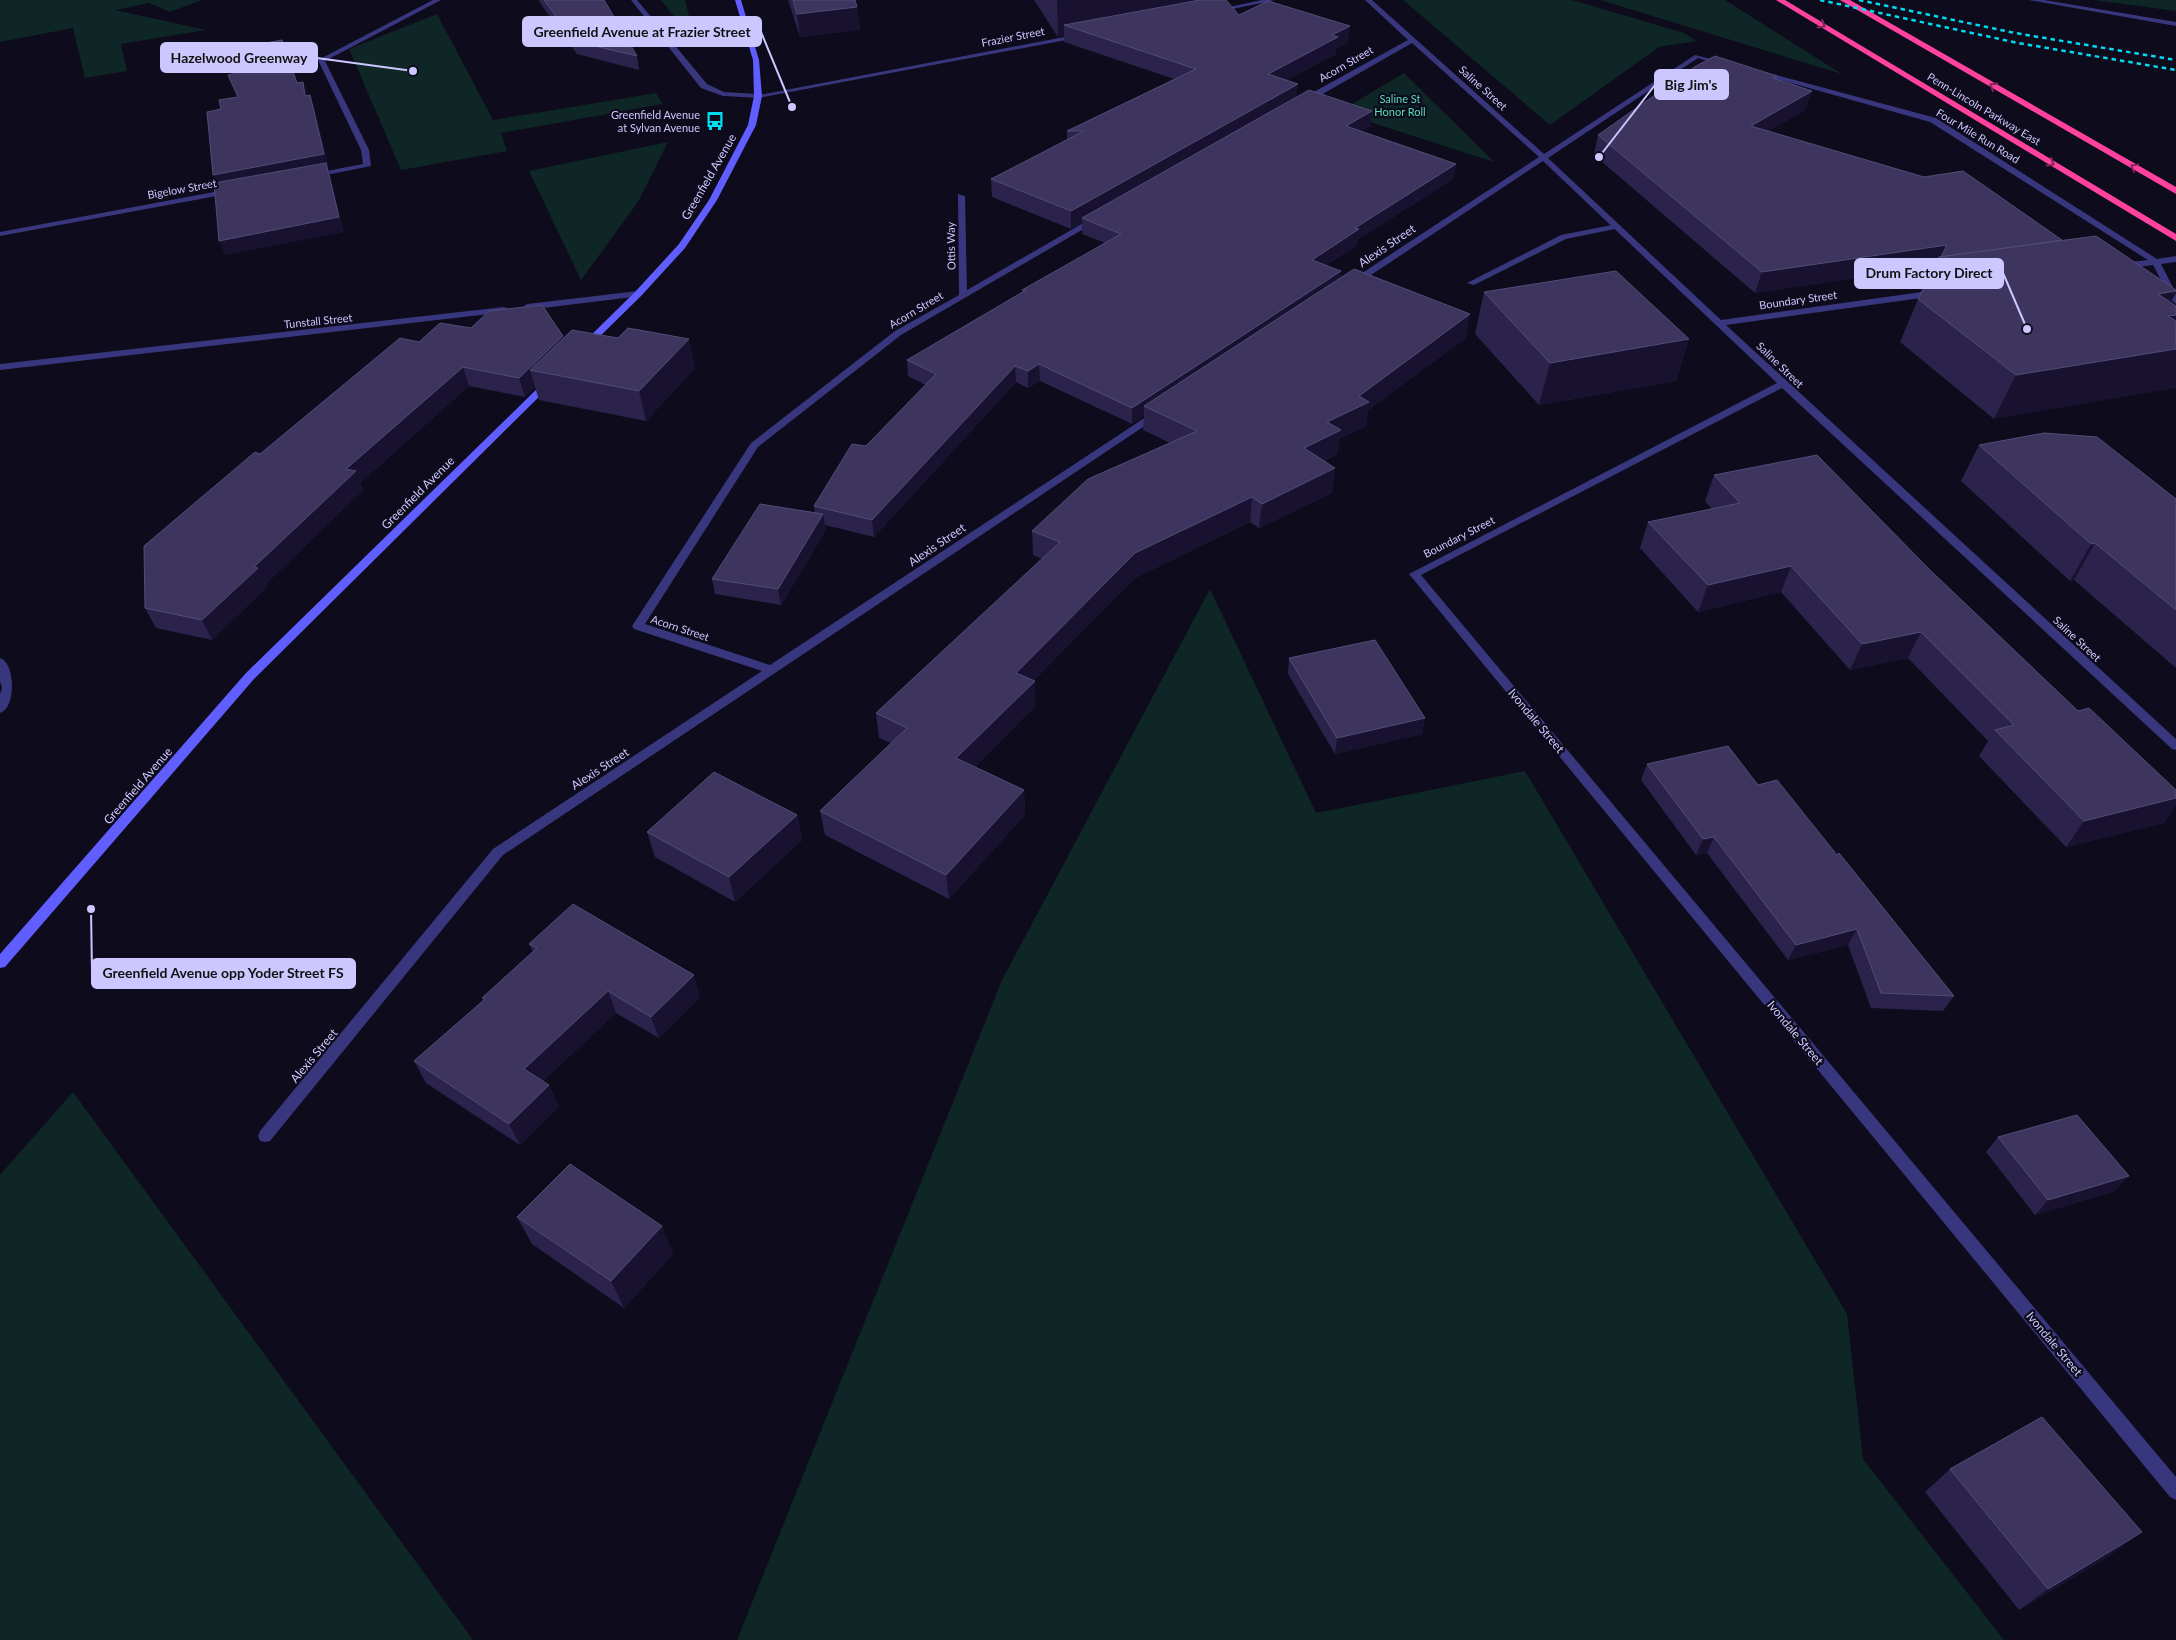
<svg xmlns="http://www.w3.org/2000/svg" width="2176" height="1640" font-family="Lato,sans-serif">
<rect width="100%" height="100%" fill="#0e0b1c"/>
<g fill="#0e2625">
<path d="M0,0H202L170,12L149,3L115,10L206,30L121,44L127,71L85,78L73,28L0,42Z"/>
<path d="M661,0H685L696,44Z"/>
<path d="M1403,0H1572L1684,33L1697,41L1659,47L1550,125Z"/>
<path d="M1600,0H1725L1842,74Z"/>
<path d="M2094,0H2176V11Z"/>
<path d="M437,14L493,120L656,93L663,104L501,133L507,151L401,170L349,49Z"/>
<path d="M1404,73L1494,162L1339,112Z"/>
<path d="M668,142L638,202L581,280L529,171Z"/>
<path d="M1210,589L1316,813L1525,771L1847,1314L1863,1459L2004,1640H737L1002,980Z"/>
<path d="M73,1092L473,1640H0V1175Z"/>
</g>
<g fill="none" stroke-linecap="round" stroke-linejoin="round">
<path fill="#38367c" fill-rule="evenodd" d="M1617,224L1621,226L1620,228L1566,239L1474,285L1467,283L1561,235Z"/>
<g fill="#38367c" fill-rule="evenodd">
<path d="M433,0H441L325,61L369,150L371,166L311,178V174L363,164L361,150L318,60Z"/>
<path d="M631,0H637L707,84L724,92L758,94H761V98L723,96L701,88Z"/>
<path d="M1365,0H1372L1544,154L1695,55L1726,63V65L1724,66L1698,58L1548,158L1721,320L1936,290L1940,293L1936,296L1726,325L2176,739V750L2172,749L1782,388L1421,575L2176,1477V1500L2170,1497L1409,574L1777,383L1543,161L1356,285H1350V281L1539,157L1412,43L1307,103H1301V99L1408,40Z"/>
<path d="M1761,71L1936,118L2157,259L2176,256V262L2161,264L2176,293V304L2172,301L2153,265L2122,269L2118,266L2122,263L2148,260L1930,122L1759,74V72Z"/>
<path d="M230,189H233V193L0,236V232Z"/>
<path d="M958,194L965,196L967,290L1092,218L1099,220L901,335L758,447L645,624L770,665L1155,411H1161V415L503,855L270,1141L265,1142L260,1141L258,1136L260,1131L493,849L762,671L634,629L632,626L751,443L895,331L959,295Z"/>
<path d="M638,291L642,294L641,296L527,310L523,307L527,304Z"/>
<path d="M504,307L507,308V312L0,370V364Z"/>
<path d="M0,658C15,662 17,708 0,713V694L2,688L0,681Z"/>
</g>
<g fill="#38367c" fill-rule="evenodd">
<path d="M1262,0H1275L1218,12L1215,10Z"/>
<path d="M2029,0H2044L2176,22V26Z"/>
<path d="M1080,34L1083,36L1082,37L758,98L754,96Z"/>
</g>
<g fill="#605eff" fill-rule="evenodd">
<path d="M735,0H741L759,60L762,96L756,125L717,200L685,248L641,296L588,348H582V344L635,292L679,244L709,200L748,125L754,96L753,60Z"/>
<path d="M548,380L551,381V385L254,679L5,967L0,968V954L246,673L545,381Z"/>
</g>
<g fill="#ff429e" fill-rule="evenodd">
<path d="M1776,0H1785L2176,234V241Z"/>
<path d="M1840,0H1850L2176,187V194Z"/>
</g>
<g stroke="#00dcf2" stroke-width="2.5" stroke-dasharray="4.5 4" stroke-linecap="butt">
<path d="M1820,0L2018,43L2176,70"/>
<path d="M1859,0L2015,33L2176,60"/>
</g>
</g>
<g fill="#2b234b">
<path d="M539,0H604L637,56L639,70L577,54L540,3Z"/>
<path d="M788,0H855L860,30L800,37Z"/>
<path d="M1034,0H1226L1239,15L1348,42L1336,49V54L1287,80L1297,97L1371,126L1361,131L1456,164L1453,179L1357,240V245L1326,265L1340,277L1466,338L1368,410L1366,426L1339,439L1337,454L1324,461L1335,468L1332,493L1259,528L1250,522L1135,578L1034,680L1035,706L975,767L1024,790L1025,815L949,899L825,835L820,811L891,743L879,738L876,713L1042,559L1033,555L1032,531L1170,443L1143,430L1144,416L1132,424L1040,381L1028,388L1016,382L874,537L825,525L826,530L781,605L715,594L712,579L815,513L814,506L866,446L926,385L908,376L907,360L1022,293V290L1105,243L1082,234V223L1071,229L992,197L991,179L1067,140V131L1174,79L1064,42V35L1058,37Z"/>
<path d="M1776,79L1812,91L1805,110L1769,131L2062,240L2096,236L1994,419L1900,342L1918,299L1935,266L1755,293L1594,155L1598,135Z"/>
<path d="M1484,292L1689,339L1676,381L1539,405L1475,334Z"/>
<path d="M471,328L563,336L564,338L695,368L646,421L539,400L535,387L525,397L469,386L360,483L363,490L266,584L267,587L212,640L156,628L145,608L260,454L419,342Z"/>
<path d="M1979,445L2176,499V668L2074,580L2070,581L1961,481Z"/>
<path d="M1714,475L1931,571L2078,711L2176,790V806L2164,823L2066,847L1979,756L1988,741L1908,658L1850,670L1781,592L1698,612L1640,548L1648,522L1712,509L1705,501Z"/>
<path d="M1289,658L1425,718L1422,734L1335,754L1288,674Z"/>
<path d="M1647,764L1758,785L1837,855L1954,996L1943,1011L1871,1008L1848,945L1788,960L1707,853L1696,855L1641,780Z"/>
<path d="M797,815L802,840L735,902L655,857L647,832Z"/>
<path d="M529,944L700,997L659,1038L616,1013L543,1081L559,1106L520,1145L426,1083L414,1061L484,1000L482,998L533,952Z"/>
<path d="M1998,1137L2115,1191L2035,1215L1986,1152Z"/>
<path d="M517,1217L662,1226L673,1254L624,1308L532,1244Z"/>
<path d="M1950,1469L2111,1555L2019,1610L1925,1492Z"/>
</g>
<g fill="#181230">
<path d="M1057,0H1217L1064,25V35L1058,37Z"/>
<path d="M857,7L860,30L800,37L797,14Z"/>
<path d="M1350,26L1348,42L1336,49V54L1267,91L1268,74L1332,35Z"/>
<path d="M303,82L308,95L305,96Z"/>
<path d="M1298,84L1296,101L1082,218V223L1071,229V211Z"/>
<path d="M1812,91L1805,110L1744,146L1751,126Z"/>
<path d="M310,95L315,109L329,168L328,169L331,177L344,232L225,255L219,241V189L213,175Z"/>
<path d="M1372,111L1371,126L1344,141L1346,126Z"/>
<path d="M1456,164L1453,179L1357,240V245L1310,275L1312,260L1355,228Z"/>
<path d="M1947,245L1938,266L1755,293L1762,272Z"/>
<path d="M1341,271L1339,287L1144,406V416L1132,424V408Z"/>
<path d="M2176,291V293L2154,334L2158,294Z"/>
<path d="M1470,314L1466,338L1368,410L1366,426L1339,439L1337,454L1301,472L1304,448L1327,422L1359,396Z"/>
<path d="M2176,315V388L1994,419L2016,375L2168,316Z"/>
<path d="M563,336L568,355L530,370L535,387L525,397L519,378Z"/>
<path d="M689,339L695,368L646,421L639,391Z"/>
<path d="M1689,339L1676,381L1539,405L1550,363Z"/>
<path d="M1039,364L1040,381L1028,388V371Z"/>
<path d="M1015,366L1016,382L874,537L872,520Z"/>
<path d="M463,367L469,386L360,483L363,490L266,584L267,587L212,640L202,620L254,567L346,469Z"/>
<path d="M1335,468L1332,493L1259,528L1262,504Z"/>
<path d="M1252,497L1250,522L1135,578L1017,697L1016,673L1135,553Z"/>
<path d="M823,514L826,530L781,605L778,589Z"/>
<path d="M2095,543L2074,580L2070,581L2091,544Z"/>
<path d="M1791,566L1781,592L1698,612L1708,585Z"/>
<path d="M1921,632L1908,658L1850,670L1862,644Z"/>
<path d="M1035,681V706L959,783L956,758Z"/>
<path d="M1425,718L1422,734L1335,754L1337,738Z"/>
<path d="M1024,790L1025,815L949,899L946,875Z"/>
<path d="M2176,798V806L2164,823L2066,847L2084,821Z"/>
<path d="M797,815L802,840L735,902L729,877Z"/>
<path d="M1714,837L1707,853L1696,855L1703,839Z"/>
<path d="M1857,929L1848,945L1788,960L1796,945Z"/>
<path d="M694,975L700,997L659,1038L651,1017Z"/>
<path d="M608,991L616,1013L534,1090L524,1069Z"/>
<path d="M549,1085L559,1106L520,1145L509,1124Z"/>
<path d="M2129,1176L2115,1191L2035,1215L2048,1200Z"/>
<path d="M662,1226L673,1254L624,1308L611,1281Z"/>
<path d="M2142,1532L2111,1555L2019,1610L2048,1589Z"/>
</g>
<g fill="#3d355e" stroke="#534c77">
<path d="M544,0H604L637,56L574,41Z"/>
<path d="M793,0H855L857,7L797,14Z"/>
<path d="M1200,0H1226L1239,15L1268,1L1350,26L1332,35L1338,37L1268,74L1298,84L1071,211L991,179L1084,131H1067L1196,69L1064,25Z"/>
<path d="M282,40L297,83L303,82L305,96L310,95L324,154L213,175L207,112L221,109L219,100L238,97L228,75L233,74L230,64L238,62L232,49Z"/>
<path d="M1715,56L1777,76L1773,78L1812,91L1751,126L1924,177L1963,171L2062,240L1941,257L1947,245L1762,272L1598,135L1696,66Z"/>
<path d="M1309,90L1372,111L1346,126L1456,164L1355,228L1359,229L1312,260L1341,271L1132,408L1039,364L1028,371L1015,366L872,520L814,506L852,444L866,446L936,374L907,360L1026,290H1022L1121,234L1082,218Z"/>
<path d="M326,163L339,217L219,241L214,183Z"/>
<path d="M2096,236L2176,290V291L2158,294L2176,306V315L2168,316L2176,321V349L2016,375L1918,299L1939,257Z"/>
<path d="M1354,269L1470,314L1359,396L1369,402L1327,422L1341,430L1304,448L1335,468L1262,504L1252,497L1135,553L1016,673L1035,681L956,758L1024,790L946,875L820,811L907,728L876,713L1060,542L1032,531L1088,479L1197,431L1144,406Z"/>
<path d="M1616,271L1689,339L1550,363L1484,292Z"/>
<path d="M542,305L563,336L519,378L463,367L346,469L356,471L254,567L258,568L202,620L145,608L144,546L255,452L260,454L400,338L419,342L440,323L471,328L489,311Z"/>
<path d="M628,328L689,339L639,391L530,370L572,330L618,338Z"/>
<path d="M2044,433L2097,437L2176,499V610L2095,543L2091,544L1979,445Z"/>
<path d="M1817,455L1931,571L2078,711L2089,708L2176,790V798L2084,821L1995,730L2014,725L1921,632L1862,644L1791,566L1708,585L1648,522L1740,503L1714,475Z"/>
<path d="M760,504L823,514L778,589L712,579Z"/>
<path d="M1375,640L1425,718L1337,738L1289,658Z"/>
<path d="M1728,746L1758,785L1777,780L1837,855L1839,853L1954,996L1881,993L1857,929L1796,945L1714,837L1703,839L1647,764Z"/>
<path d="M714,772L797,815L729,877L647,832Z"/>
<path d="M573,904L694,975L651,1017L608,991L524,1069L549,1085L509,1124L414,1061L485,999L482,998L537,948L529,944Z"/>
<path d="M2077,1115L2129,1176L2048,1200L1998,1137Z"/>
<path d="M570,1164L662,1226L611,1281L517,1217Z"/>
<path d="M2042,1417L2142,1532L2048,1589L1950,1469Z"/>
</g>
<defs><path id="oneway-chevron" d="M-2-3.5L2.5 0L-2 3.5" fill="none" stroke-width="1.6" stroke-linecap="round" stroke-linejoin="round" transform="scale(1.25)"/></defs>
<g stroke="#86265d">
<use href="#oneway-chevron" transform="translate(1822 25) rotate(31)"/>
<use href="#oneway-chevron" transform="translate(1993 86) rotate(-150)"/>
<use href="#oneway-chevron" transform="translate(2051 163) rotate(31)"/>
<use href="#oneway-chevron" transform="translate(2134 167) rotate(-150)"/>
</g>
<defs>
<g id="bus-bare" transform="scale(1.5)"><path d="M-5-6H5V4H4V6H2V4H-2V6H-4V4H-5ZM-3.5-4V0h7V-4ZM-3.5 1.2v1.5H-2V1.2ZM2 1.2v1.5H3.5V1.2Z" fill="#00dcf2" stroke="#0e0b1c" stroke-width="2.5" paint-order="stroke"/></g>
</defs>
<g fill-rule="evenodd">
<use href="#bus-bare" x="715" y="121"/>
</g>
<g text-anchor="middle" stroke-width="4.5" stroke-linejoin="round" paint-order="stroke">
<g font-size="11" fill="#cdc7ff" stroke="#0e0b1c">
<text transform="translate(1013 37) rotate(-11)" y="4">Frazier Street</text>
<text transform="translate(1346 64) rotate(-30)" y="4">Acorn Street</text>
<text transform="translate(1483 88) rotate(42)" y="4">Saline Street</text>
<text transform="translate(1984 109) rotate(31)" y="4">Penn-Lincoln Parkway East</text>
<text transform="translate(1978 136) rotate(31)" y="4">Four Mile Run Road</text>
<text transform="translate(182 189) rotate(-10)" y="4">Bigelow Street</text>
<text transform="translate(951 246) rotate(-91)" y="4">Ottis Way</text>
<text transform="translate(1798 300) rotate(-8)" y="4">Boundary Street</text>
<text transform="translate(916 310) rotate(-31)" y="4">Acorn Street</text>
<text transform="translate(318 321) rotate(-6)" y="4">Tunstall Street</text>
<text transform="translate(1780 365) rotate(44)" y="4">Saline Street</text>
<text transform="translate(1459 537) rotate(-27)" y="4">Boundary Street</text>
<text transform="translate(680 628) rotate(18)" y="4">Acorn Street</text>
<text transform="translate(2077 639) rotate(43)" y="4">Saline Street</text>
</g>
<g font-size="11" fill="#54deba" stroke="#0e0b1c">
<text x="1400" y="103">Saline St<tspan x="1400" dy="13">Honor Roll</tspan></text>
</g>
<g font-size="11" fill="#cdc7ff" stroke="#0e0b1c" text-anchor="end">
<text x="700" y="119">Greenfield Avenue<tspan x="700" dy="13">at Sylvan Avenue</tspan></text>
</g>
<g font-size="12" fill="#cdc7ff" stroke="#0e0b1c">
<text transform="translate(709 177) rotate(-60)" y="4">Greenfield Avenue</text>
<text transform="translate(1387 246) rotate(-34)" y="4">Alexis Street</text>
<text transform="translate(418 493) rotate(-45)" y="4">Greenfield Avenue</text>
<text transform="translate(937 545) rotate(-34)" y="4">Alexis Street</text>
<text transform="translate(1536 721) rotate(50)" y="4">Ivondale Street</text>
<text transform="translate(600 769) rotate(-33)" y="4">Alexis Street</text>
<text transform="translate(138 786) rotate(-49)" y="4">Greenfield Avenue</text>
<text transform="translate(1795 1033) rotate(50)" y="4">Ivondale Street</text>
<text transform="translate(314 1056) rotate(-50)" y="4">Alexis Street</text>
<text transform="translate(2054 1344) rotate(50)" y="4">Ivondale Street</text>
</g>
</g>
<path fill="none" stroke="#cdc7ff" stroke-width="2" d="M792 107L761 32M413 71L317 58M1599 157L1655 85M2027 329L2003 273M91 909L92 973"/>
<g fill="#cdc7ff" stroke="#0e0b1c" stroke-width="2">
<circle cx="792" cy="107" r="5"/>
<circle cx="413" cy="71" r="5"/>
<circle cx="1599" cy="157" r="5"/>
<circle cx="2027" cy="329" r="5"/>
<circle cx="91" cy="909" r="5"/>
</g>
<g fill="#cdc7ff" stroke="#cdc7ff" stroke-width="2">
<rect x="523" y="17" width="238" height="29" rx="5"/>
<rect x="161" y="43" width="156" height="29" rx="5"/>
<rect x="1655" y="70" width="73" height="29" rx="5"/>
<rect x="1855" y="259" width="148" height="29" rx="5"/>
<rect x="92" y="959" width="263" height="29" rx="5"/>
</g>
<g font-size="14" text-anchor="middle" font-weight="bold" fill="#111">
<text x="642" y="37">Greenfield Avenue at Frazier Street</text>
<text x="239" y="63">Hazelwood Greenway</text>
<text x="1691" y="90">Big Jim's</text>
<text x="1929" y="278">Drum Factory Direct</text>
<text x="223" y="978">Greenfield Avenue opp Yoder Street FS</text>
</g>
</svg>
